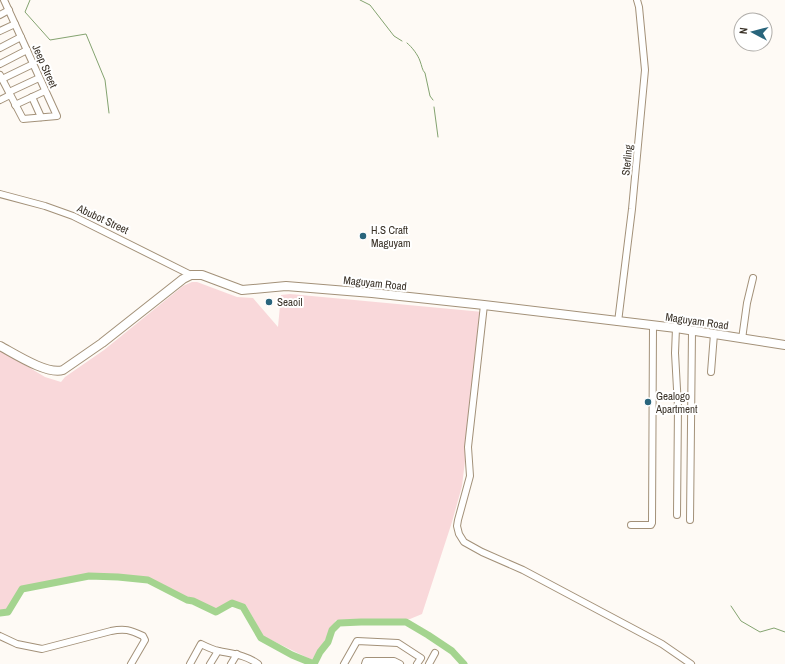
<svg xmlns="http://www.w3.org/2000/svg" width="785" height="664" font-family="'Archivo Narrow',sans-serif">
<rect width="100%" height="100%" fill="#fefaf5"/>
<path fill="#f9d8da" d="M192,282H197L237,297L253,298L278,327L281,295L290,294L483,312L462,486L452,522L422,614L410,619L336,620L325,640L312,660L263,636L246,605L231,601L216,610L162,586L148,578L114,575H89L21,587L7,610L0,611V350L45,377L61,382L65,377L104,350L183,286Z"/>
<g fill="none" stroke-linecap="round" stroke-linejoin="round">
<g stroke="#84a370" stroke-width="1">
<path d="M30,0L25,12L50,40L86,34L105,80L109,113"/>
<path d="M360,0L370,5L394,36L402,41"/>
<path d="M407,43C412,47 418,55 420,61C422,66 422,70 425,73L430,96L433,100"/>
<path d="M434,107L438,137"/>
<path d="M731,606L741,621L760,632L774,628L785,632"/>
</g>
<path stroke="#a4d48f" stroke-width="7" d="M0,613L8,612L22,589L89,576L118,577L148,580L187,600L193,601L216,612L232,603L243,607L261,638L292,655L314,664L320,652L328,642L332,630L339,623L361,622H406L428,635L452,651L464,664"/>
<g stroke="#a39179" stroke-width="8">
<g id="minor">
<path d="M0,15L9,10"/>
<path d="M0,31L15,24"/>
<path d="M0,48L21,37"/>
<path d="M0,64L27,50"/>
<path d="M0,75L23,119L57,116L4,0"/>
<path d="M2,79L33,64"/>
<path d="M9,92L39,78"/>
<path d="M32,97L41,117"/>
<path d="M0,100L10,95"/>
<path d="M15,105L45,91"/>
<path d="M0,194L45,206L73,216L191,275"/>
<path d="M484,305L468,447L470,476L458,520L457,526L459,534L464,542L482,552L523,570L662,644L691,664"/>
<path d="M618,322L632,209L645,70L639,7L637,0"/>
<path d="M676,328L675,353L678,407L677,515"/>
<path d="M742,339L747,303L753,278"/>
<path d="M711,372L714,334"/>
<path d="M690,520L692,331"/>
<path d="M631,525H651L652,523L653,326"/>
<path d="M0,636L17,644L42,649L111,631C125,628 130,630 143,636L145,640L131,664"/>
<path d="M190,664L201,644C207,647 213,650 219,651C233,654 246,655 258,664"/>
<path d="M210,664L218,651"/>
<path d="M231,664L237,654"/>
<path d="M344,664L357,641L398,643L421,658L417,664"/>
<path d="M365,664L366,661H394L400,664"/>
<path d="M429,664L435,653"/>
</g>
</g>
<g stroke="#a39179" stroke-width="10">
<path id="major" d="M0,346C15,354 47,375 63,370L102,343L183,279L191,275H202L242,290L286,286L372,293L484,305L676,328L785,345"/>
</g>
<use href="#minor" stroke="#fff" stroke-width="6"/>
<use href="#major" stroke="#fff" stroke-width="8"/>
</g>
<g fill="#29657c" stroke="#fff" stroke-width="1.5">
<circle cx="363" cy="236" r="4"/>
<circle cx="269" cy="302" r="4"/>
<circle cx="648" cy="402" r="4"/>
</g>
<g text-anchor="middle" stroke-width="4" stroke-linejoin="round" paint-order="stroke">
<g font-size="11" fill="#393127" stroke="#fff">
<text transform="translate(45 66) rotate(66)" y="4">Jeep Street</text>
<text transform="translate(627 160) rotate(-84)" y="4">Sterling</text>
<text transform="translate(103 219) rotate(25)" y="4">Abubot Street</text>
<text transform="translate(375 283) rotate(6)" y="4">Maguyam Road</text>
<text transform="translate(697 321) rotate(8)" y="4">Maguyam Road</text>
</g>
<g font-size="11" fill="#393127" stroke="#fff" text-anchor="start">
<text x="371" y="234">H.S Craft<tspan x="371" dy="13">Maguyam</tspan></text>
<text x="277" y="306">Seaoil</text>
<text x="656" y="400">Gealogo<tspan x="656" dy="13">Apartment</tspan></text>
</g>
</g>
<g transform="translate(753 32) rotate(277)"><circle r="19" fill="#ffffff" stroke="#b0ada9"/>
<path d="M0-3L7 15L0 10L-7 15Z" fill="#29657c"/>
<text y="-6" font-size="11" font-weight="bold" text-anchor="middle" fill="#393127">N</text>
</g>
</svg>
